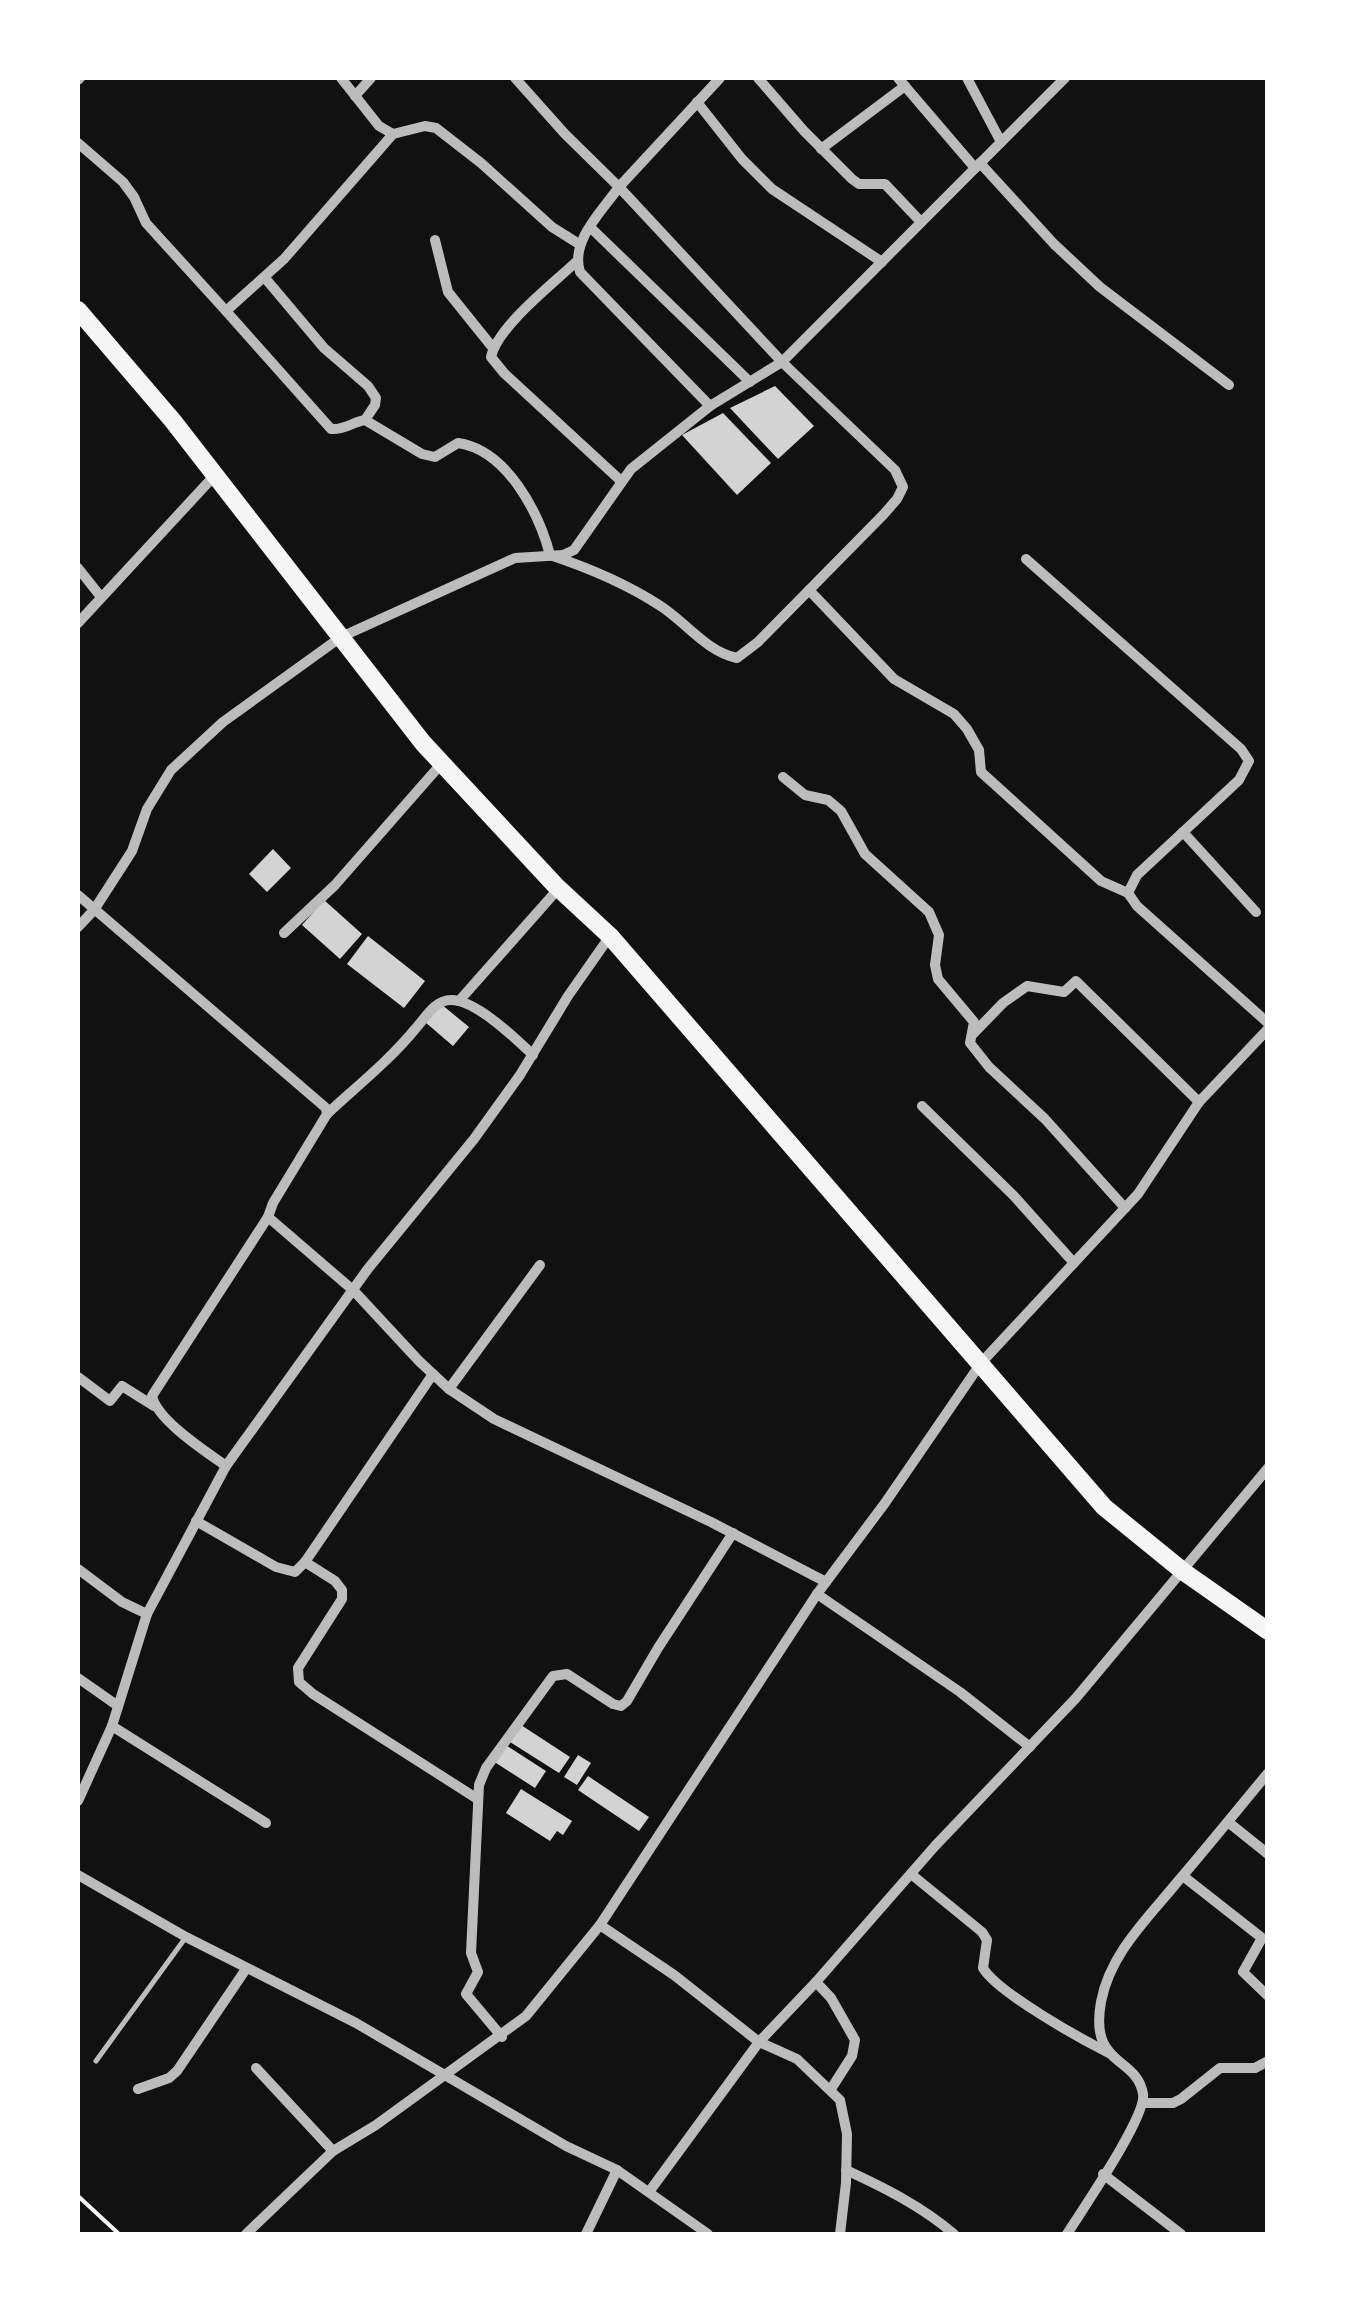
<svg xmlns="http://www.w3.org/2000/svg" width="1345" height="2312" font-family="Montserrat,sans-serif">
<rect width="100%" height="100%" fill="#111"/>
<g fill="#d3d3d3">
<path d="M775,386L814,426L778,459L730,408Z"/>
<path d="M723,413L771,463L737,495L682,435Z"/>
<path d="M273,849L291,868L267,892L249,874Z"/>
<path d="M324,900L362,934L340,959L302,925Z"/>
<path d="M368,936L425,981L404,1008L347,964Z"/>
<path d="M441,1004L469,1027L453,1046L425,1022Z"/>
<path d="M521,1725L570,1757L559,1773L510,1742Z"/>
<path d="M504,1744L546,1771L535,1788L493,1761Z"/>
<path d="M578,1755L591,1763L577,1785L564,1777Z"/>
<path d="M588,1776L649,1817L639,1831L578,1790Z"/>
<path d="M521,1789L572,1821L563,1835L557,1831L550,1841L506,1813Z"/>
</g>
<g fill="none" stroke-linecap="round" stroke-linejoin="round">
<path stroke="#f5f5f5" stroke-width="4" d="M78,2196L119,2234"/>
<path stroke="#bcbcbc" stroke-width="5" d="M96,2061L186,1937"/>
<g stroke="#bcbcbc" stroke-width="10">
<path d="M341,78L379,126L393,134L425,126L436,128L481,163L552,227L579,244"/>
<path d="M515,78L565,134L619,187C602,211 570,241 580,272L710,406"/>
<path d="M758,78L804,131L852,179L859,184H885L921,222"/>
<path d="M898,78L975,168"/>
<path d="M967,78L1001,142"/>
<path d="M78,80L80,78"/>
<path d="M355,96L371,78"/>
<path d="M697,102L742,159L772,189L882,262"/>
<path d="M393,134L284,259L226,311L331,429C346,430 352,422 365,420L422,454L435,457L458,443C507,450 539,513 550,555C589,568 625,583 659,605C685,621 705,651 737,658L758,642L884,514L897,499L903,487L895,470L782,362L619,187L720,78"/>
<path d="M78,143L123,182L134,197L146,223L226,311"/>
<path d="M821,149L905,86"/>
<path d="M980,163L1054,244L1100,287L1229,385"/>
<path d="M591,228L750,382"/>
<path d="M435,240L448,292L493,348"/>
<path d="M577,261C553,284 498,326 491,357L504,373L621,481"/>
<path d="M265,278L324,348L368,386L376,398L375,405L365,420"/>
<path d="M1026,559L1241,749L1249,761L1239,780L1137,875L1128,893L1137,906L1268,1023"/>
<path d="M78,568L101,597"/>
<path d="M809,590L894,679L954,714L967,729L979,750L981,772L1101,881L1128,893"/>
<path d="M78,623L215,475"/>
<path d="M783,777L805,795L828,800L841,811L865,854L929,912L939,935L935,965L938,979L974,1022L970,1043L989,1067L1045,1119L1125,1208"/>
<path d="M1183,832L1256,912"/>
<path d="M78,895L326,1108L327,1114L273,1203L268,1217L354,1291L419,1361L449,1389L494,1419L711,1522L826,1582"/>
<path d="M78,927L94,910L132,851L147,809L171,770L223,722L341,637L515,558L563,555L574,550L631,469L710,406L782,362L1065,78"/>
<path d="M284,933L335,885L442,763"/>
<path d="M459,1001L559,888"/>
<path d="M972,1035L1003,1003L1027,986L1064,992L1076,981L1199,1102"/>
<path d="M922,1106L1014,1196L1074,1263"/>
<path d="M327,1114C357,1086 390,1060 416,1028C426,1017 435,1000 451,1000C476,1000 515,1038 533,1055"/>
<path d="M78,1377L110,1401L122,1386L154,1406"/>
<path d="M449,1389L540,1265"/>
<path d="M226,1466C205,1451 157,1420 152,1396L268,1217"/>
<path d="M196,1521L276,1567L295,1572L305,1562L433,1374"/>
<path d="M305,1562L335,1581L342,1590V1599L298,1668L299,1682L313,1694L476,1798"/>
<path d="M78,1569L122,1602L147,1614"/>
<path d="M817,1594L960,1692L1030,1747"/>
<path d="M78,1678L118,1706"/>
<path d="M112,1726L266,1823"/>
<path d="M78,1801L112,1726L147,1614L226,1466L367,1270L474,1139L520,1075L568,996L610,936"/>
<path d="M1228,1822L1268,1854"/>
<path d="M911,1874L982,1932L987,1940L983,1968C998,1993 1081,2039 1109,2053"/>
<path d="M78,1875L186,1937L356,2023L566,2146L617,2170L708,2234"/>
<path d="M1183,1876L1262,1938L1243,1972L1268,1996"/>
<path d="M600,1925L674,1975L759,2042L797,2059L840,2100L847,2134L846,2183L840,2234"/>
<path d="M816,1982L831,1998L855,2040L852,2056L831,2089"/>
<path d="M502,2037L466,1994L478,1972L471,1953L479,1785L486,1768L553,1676L567,1674L613,1704L621,1706L627,1701L658,1648L733,1533"/>
<path d="M256,2068L333,2151"/>
<path d="M138,2089L169,2078L177,2071L246,1969"/>
<path d="M1143,2103H1173L1181,2099L1220,2068H1255L1268,2061"/>
<path d="M846,2170C885,2188 921,2206 954,2234"/>
<path d="M1103,2174L1181,2234"/>
<path d="M649,2192L759,2042L816,1982L935,1846L1076,1698L1268,1468"/>
<path d="M246,2234L333,2151L376,2125L526,2016L600,1925L817,1594L885,1503L981,1363L1138,1194L1199,1102L1268,1029"/>
<path d="M586,2234L617,2170"/>
<path d="M1067,2234C1082,2210 1147,2116 1143,2094C1137,2056 1089,2067 1101,2002C1110,1953 1149,1917 1179,1880C1209,1845 1238,1809 1268,1773"/>
</g>
<path stroke="#f5f5f5" stroke-width="18" d="M78,310L173,421L423,743L555,885L610,936L1104,1507L1184,1572L1268,1631"/>
</g>
<rect width="1345" height="2312" fill="none" stroke="#ffffff" stroke-width="160"/>
</svg>
